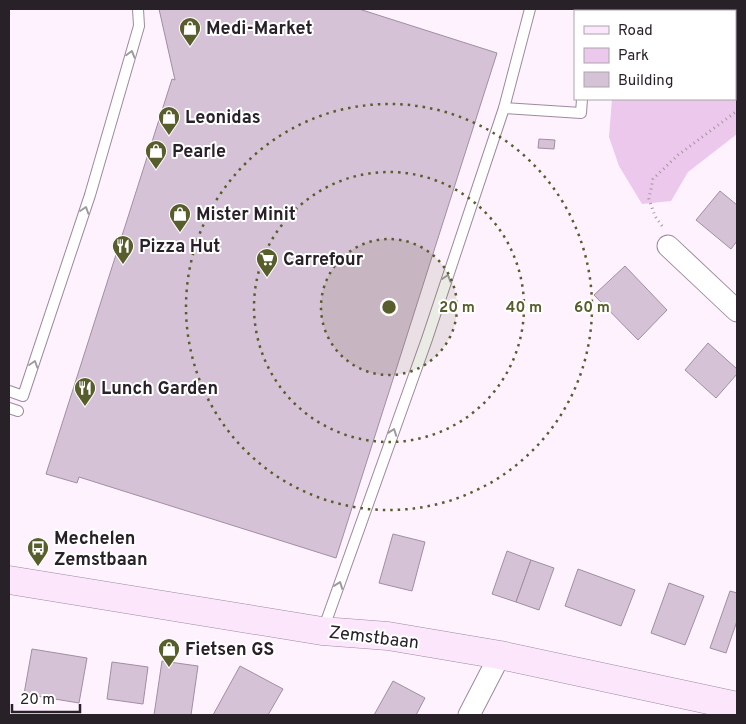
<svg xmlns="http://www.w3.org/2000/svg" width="746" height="724" font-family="Overpass,sans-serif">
<rect width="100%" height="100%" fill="#fef2fe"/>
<path fill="#ecc8ec" d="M620,9H737V134L688,172L671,201L642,204L619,166L609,137L612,99H735V11H619Z"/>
<g fill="#d6c2d6" stroke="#a18ea1">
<path d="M159,9H359L497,53L336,558L79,477L77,483L46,474L165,101L172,79L175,80Z"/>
<path d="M539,139L555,140L554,149L538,148Z"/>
<path d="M720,191L737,205V241L731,249L696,220Z"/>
<path d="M625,266L667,310L638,340L594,295Z"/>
<path d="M708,343L737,369V374L716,398L685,370Z"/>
<path d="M393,534L425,542L412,591L379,583Z"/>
<path d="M507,551L531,560L516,602L492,594Z"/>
<path d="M531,560L554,568L539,610L516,602Z"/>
<path d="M578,569L635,590L621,626L565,606Z"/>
<path d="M669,583L704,596L685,645L651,633Z"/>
<path d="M730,591L737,593V621L726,653L710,648Z"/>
<path d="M32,649L87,658L79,703L24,694Z"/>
<path d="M162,661L198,666L191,715H154Z"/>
<path d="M112,662L148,667L143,704L107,699Z"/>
<path d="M240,666L283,689L268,715H213Z"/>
<path d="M393,681L425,698L416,715H374Z"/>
</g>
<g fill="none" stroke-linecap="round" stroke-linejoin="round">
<g stroke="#9d8a9d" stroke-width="12">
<g id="lane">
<path d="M530,9L504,108L581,113L582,99"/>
<path d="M591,11V9"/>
<path d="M9,391L23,396L90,195L139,26L138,9"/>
<path d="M9,408L18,411"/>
<path d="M323,630L427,339L504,108"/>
</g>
</g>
<g stroke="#9d8a9d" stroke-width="23">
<g id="street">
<path d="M668,246L737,311"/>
<path d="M469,715L500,655"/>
</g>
</g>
<g stroke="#9d8a9d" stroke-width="29">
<path id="secondary" d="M9,580L322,631L388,636L500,655L737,706"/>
</g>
<path stroke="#a096a0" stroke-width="3" stroke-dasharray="1 4" stroke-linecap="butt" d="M662,226L655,216L649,199L653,179L678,155L737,111"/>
<use href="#lane" stroke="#fff" stroke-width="10"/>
<use href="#street" stroke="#fff" stroke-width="21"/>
<use href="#secondary" stroke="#fce6fc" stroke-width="28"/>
</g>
<defs><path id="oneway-chevron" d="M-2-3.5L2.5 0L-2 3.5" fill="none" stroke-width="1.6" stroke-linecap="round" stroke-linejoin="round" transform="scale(1.25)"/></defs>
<g stroke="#9e9b9e">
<use href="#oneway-chevron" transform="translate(131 54) rotate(-74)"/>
<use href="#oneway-chevron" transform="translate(85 210) rotate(-72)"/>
<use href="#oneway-chevron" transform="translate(447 278) rotate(-72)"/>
<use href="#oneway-chevron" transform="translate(34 364) rotate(-72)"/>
<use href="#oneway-chevron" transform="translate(393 432) rotate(-70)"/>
<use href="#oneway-chevron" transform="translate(339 585) rotate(-70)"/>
</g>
<circle cx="389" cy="307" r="68" fill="#575e2c" fill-opacity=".12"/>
<g fill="none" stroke="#575e2c" stroke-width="2.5" stroke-dasharray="2.5 5">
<circle cx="389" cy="307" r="68"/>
<circle cx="389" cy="307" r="135"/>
<circle cx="389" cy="307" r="203"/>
</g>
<defs>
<g id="shop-pin" transform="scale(1.125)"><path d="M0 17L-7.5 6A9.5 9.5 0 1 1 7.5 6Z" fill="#575e2c" stroke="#fff"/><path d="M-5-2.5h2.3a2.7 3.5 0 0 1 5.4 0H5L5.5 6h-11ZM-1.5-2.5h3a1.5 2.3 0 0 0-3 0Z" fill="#fff"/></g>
<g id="restaurant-pin" transform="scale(1.125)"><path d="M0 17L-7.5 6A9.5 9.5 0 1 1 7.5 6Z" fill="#575e2c" stroke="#fff"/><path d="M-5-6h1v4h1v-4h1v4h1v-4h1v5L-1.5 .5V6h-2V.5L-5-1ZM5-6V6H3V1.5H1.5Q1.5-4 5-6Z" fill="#fff"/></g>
<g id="supermarket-pin" transform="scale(1.125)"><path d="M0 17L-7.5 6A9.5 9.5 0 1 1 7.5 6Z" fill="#575e2c" stroke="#fff"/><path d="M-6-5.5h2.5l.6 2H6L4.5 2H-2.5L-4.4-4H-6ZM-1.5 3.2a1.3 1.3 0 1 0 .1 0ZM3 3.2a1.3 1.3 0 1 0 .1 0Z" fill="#fff"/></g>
<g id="bus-pin" transform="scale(1.125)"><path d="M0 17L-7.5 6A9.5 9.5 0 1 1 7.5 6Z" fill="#575e2c" stroke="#fff"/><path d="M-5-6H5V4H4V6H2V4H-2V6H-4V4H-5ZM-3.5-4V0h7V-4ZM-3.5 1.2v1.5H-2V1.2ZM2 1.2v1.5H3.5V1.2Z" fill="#fff"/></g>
</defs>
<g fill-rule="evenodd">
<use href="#shop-pin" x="190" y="28"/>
<use href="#shop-pin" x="169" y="117"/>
<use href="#shop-pin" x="156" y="151"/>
<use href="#shop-pin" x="180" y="214"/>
<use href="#restaurant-pin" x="123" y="246"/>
<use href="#supermarket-pin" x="267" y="259"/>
<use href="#restaurant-pin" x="85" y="388"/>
<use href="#bus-pin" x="38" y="548"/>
<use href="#shop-pin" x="169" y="649"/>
</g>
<g text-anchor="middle" stroke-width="4" stroke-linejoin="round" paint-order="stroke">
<g font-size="18" font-weight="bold" fill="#282128" stroke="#fff" text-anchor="start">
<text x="206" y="34">Medi-Market</text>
<text x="185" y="123">Leonidas</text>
<text x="172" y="157">Pearle</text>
<text x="196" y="220">Mister Minit</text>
<text x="139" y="252">Pizza Hut</text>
<text x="283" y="265">Carrefour</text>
<text x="101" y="394">Lunch Garden</text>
<text x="54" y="544">Mechelen<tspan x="54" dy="21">Zemstbaan</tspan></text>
<text x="185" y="655">Fietsen GS</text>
</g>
<g font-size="18" fill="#282128" stroke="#fff">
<text transform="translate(374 637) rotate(7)" y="6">Zemstbaan</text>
</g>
</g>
<circle cx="389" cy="307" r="8" fill="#575e2c" stroke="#fff" stroke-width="2.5"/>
<g font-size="15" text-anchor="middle" font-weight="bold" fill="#575e2c" stroke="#fff" stroke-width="4" stroke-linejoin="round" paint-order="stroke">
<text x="457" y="312">20 m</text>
<text x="524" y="312">40 m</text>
<text x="592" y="312">60 m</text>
</g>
<rect width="746" height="724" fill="none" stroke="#282128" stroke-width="20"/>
<rect x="574" y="10" width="162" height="90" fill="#ffffff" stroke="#a9a6a9"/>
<rect x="584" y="26" width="25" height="8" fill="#fce6fc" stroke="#a9a6a9"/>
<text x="618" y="35" font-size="15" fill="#282128">Road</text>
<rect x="584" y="48" width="25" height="15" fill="#ecc8ec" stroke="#a9a6a9"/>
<text x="618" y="60" font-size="15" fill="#282128">Park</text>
<rect x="584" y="72" width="25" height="15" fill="#d6c2d6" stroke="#a9a6a9"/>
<text x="618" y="85" font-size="15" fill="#282128">Building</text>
<path d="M12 704v8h68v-8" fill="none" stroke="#282128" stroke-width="2.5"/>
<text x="20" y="704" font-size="15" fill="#282128" stroke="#ffffff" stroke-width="4" paint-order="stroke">20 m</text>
</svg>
